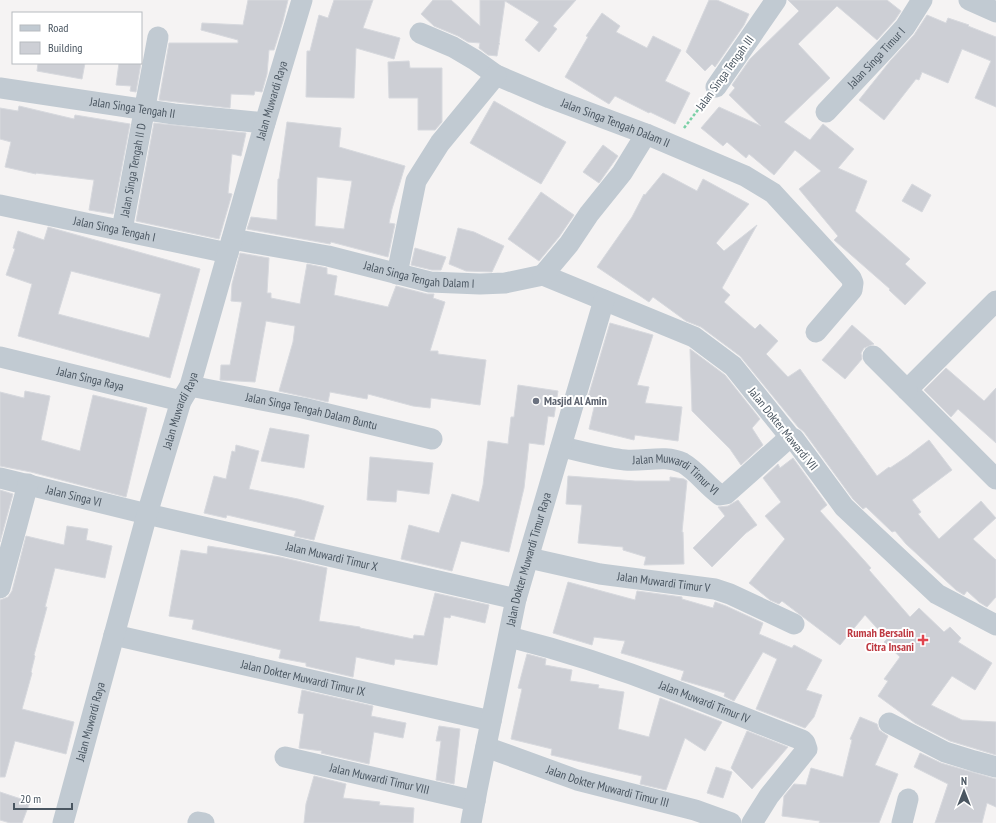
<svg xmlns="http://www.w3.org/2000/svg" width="996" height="823" font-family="'PT Sans Narrow',sans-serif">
<rect width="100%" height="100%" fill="#f5f3f3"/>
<g fill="#cdcfd5" stroke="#d7d9de" fill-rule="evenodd">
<path d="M248,0H288L283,21L274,50H269L267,74L262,92L255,91L254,95L231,94L230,108L159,100L169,43H238V40L201,30L202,23L243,25Z"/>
<path d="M334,0H373L363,28L400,38L394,59L356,48L354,98L306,97L307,51H310L319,15L328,18Z"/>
<path d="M433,0H451L480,26V0H576L553,26L557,29L539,52L525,40L539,22L505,1L499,43L500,44H499L497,56L488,55L479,48L480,43L468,42L458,36L434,26L421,14Z"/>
<path d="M709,0H717L749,14L744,25L715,67L712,64L705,71L686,52Z"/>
<path d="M788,0H887L901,11L895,20L877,40L837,6L798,44L830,78L784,122L810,140L823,124L854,149L838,168L867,181L855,211L910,259L905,264L926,283L905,305L889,290L890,289L834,240L838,236L799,189L821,171L795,150L774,175L749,154L746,158L727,142L723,146L701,128L719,107L761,126L729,95L735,88L732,85L750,59L799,11Z"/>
<path d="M602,13L620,26L616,32L647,48L653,36L681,50L665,81L690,93L675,124L650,112L649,113L615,96L609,104L565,77L588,37L586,36Z"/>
<path d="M927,15L946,23L948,18L969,25L968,26L996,37V107L975,98L991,61L962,49L948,83L922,72L919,80L916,79L884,120L859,100L891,60L914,35Z"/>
<path d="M409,61L410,68H442V122L435,130H418V98H389L388,62Z"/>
<path d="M38,63H85L82,79L37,71Z"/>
<path d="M119,63H141L136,92L130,91L131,86L116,85Z"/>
<path d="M494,101L566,142L541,184L470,143Z"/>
<path d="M19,106L74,119L75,115L130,124L113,214L89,210L94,180L36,173V174L5,167L11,142L0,139V108L18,111Z"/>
<path d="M287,122L341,128L339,147L405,166L392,209L389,223L395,224L388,257L331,242L330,244L247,229L251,217L277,220L278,179H279ZM317,177L352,181L344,229L315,226Z"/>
<path d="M154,123L246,133L241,156L232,154L228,193L232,194L219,239L136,221Z"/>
<path d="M603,145L618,156L599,183L583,172Z"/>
<path d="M663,173L697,191L703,179L749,204L716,243L724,251L757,225L722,288L730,295L724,302L755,329L760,324L778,341L766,354L788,377L800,369L877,476L889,467L890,468L908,456L929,440L952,470L912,500L921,512L918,514L939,539L981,501L996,518L973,539L996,560V597L987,607L979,602L967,591L964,595L956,590L906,544L895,531L892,532L866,507L863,509L853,499L804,432L798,427L740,356L701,327L686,321L653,297L649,302L597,267L632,217L644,194L645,195Z"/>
<path d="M912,184L931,195L922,212L902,201Z"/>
<path d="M541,192L574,215L559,237L539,261L508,239Z"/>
<path d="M48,227L200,269L170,378L18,336L32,284L6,275L15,249L13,248L18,231L44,240ZM71,271L161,294L149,338L58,314Z"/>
<path d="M458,228L474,232L504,246L492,272L466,271L449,264Z"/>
<path d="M415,248L446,257L441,270H432L411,265Z"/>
<path d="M240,253L269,258L267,293H271V298L300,304L307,264L327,268V274L337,276L334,295L388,307L396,286L427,294H434L433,298L445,302L430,351H438V354L486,360L480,405L431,398L430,408L413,406L368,394L367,399L330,392L328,402L279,391L293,342L295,326L266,321L255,382L220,380L221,365H230L242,302L231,301L232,284Z"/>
<path d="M610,323L653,335L637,385L649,387L645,403L682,407L678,441L635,435L634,440L589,429L596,399L588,397Z"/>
<path d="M852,325L874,344L864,348L861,353L862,359L845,379L822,360Z"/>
<path d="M690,349L725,375L760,419L752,428L763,445L741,465L730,449L692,411Z"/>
<path d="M946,368L984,401L996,388V443L958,409L951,417L924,390Z"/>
<path d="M518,385L558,391L554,417L548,416L544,445L529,443L524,488L509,552L461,541L452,571L401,559L409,525L439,533L452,494L479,502L483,485L488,441L508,444L511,417H514Z"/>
<path d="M25,391L50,396L41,440L80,451L93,395L147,408L126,497L31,472L0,466V392L24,398Z"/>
<path d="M270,428L309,435L304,468L261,461Z"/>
<path d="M236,445L259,451L249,489L298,499L324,506L314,540L294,536L296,531L227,515L226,518L204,513L214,476L226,479L232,451L235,452Z"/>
<path d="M370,457L433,463L429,494L397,490L396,502L367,500Z"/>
<path d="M793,458L827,505L820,511L871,568L869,570L910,617L919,608L944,632L950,627L961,638L958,642L992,663L975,690L952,676L931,705L962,720L996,722V755L950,741L915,723L878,696L888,681L884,679L900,657L884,642L887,639L865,615L840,645L782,601L779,604L770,600L749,583L785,539L765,516L781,502L763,478L778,464L780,468Z"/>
<path d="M568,476L635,481H670V477L684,479L687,481L682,532H683L684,564L644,565L646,557L623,550V547L578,543L582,505L566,504Z"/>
<path d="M0,490L13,494L0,542Z"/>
<path d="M738,500L757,525L746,533L712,567L693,548L725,516L718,507L728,506Z"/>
<path d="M67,526L88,529L86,540L112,546L105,578L55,568L45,607H47L34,655L35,656L31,672L32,673L22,709L74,722L66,754L15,741L5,777H0V600L8,597L12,591L26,536L64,545Z"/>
<path d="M208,546L280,557L327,568L319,621L360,627V628L413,639L414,635L424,636L435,593L489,605L485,623L451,615L450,618L444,617L437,665L395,659L394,665L356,657L353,677L306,666V663L279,658L281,650L192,629L194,620L169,616L181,550L207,554Z"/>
<path d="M568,582L635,600L637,591L682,597V599L713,608L715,602L726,606L763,623L759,634L792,648L794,645L822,660L806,690L822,695L814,717L805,728L756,709L777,659L763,652L734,701L724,696L725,693L681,680L684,671L621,653L625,641L594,637L592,645L553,633Z"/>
<path d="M527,654L546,659L545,665L572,670L570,681L599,685L598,688L624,692L618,729L649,737L660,698L722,722L705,751L685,738L666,790L640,784L642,776L551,755L552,749L511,739L522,689L518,688Z"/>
<path d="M302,690L373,706L371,716L406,723L403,738L374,732L369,764L321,753L322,751L299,748L304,714L298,713Z"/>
<path d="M860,717L877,724L879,730L888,736L875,765L898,774L879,823H819L820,821L782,816L784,796L794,784L806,785L811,768L843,777L852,740L850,739Z"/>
<path d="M439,726L460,729L454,784L436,780L441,741H436Z"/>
<path d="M747,731L788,747L752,789L731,768Z"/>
<path d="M920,753L941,763L996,779V807L987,803L982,823H935L948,784L914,767Z"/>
<path d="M716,767L732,772L723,798L707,793Z"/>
<path d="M314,776L346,784L343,798L380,802L379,805L414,808L413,823H304L306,804Z"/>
<path d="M0,792L30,802L22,823H10L0,820Z"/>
</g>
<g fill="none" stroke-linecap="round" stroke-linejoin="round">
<path stroke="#7ad0a6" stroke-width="2.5" stroke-dasharray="3 2" stroke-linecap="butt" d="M684,128L704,102"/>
<g stroke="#c1cad2" stroke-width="21">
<path d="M969,0L996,12"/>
<path id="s1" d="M420,33L453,47L475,60L496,75L550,98L646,134L745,176L773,193L851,278L853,283L852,290L816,332"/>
<path d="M716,87L776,0"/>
<path id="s2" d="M0,88L174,114L265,123"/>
<path id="s3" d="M826,112L886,48L905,27L922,0"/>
<path id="s4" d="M0,205L228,253"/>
<path id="s5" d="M122,230L158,37"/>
<path id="s6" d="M232,239L328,256L430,282L480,284L505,283L543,275L694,337L733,366L790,437L794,439L844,507L937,594L996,625"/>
<path d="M397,274L416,181L440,143L496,75"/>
<path d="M543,275L569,244L589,214L622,173L646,134"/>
<path d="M996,301L907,390L996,479"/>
<path d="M873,356L907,390"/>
<path id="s7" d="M0,357L181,401"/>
<path id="s8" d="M190,386L303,408L432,439"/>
<path id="s9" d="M561,447C582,451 604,458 625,460C644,462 665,454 683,463C697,471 707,486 720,495L726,494L790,437"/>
<path id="s10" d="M0,478L147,514L516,599"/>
<path id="s11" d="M529,558L600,574L715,589L730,594L794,624"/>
<path d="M0,588L28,484"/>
<path id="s12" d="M114,635L491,721"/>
<path id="s13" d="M509,637C565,651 620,669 674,690C717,706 759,724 802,740L805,743L807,749L769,796L752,823"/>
<path d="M889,723L945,752L974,761L996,767"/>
<path id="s14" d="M486,747L577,780L695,810L731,823"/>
<path id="s15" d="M285,757L475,801"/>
<path d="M198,822L204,823"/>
<path id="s16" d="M63,823L147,514L181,401L190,386L265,123L302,0"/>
<path id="s17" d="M471,823L477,790L516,599L604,300"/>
<path d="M902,823L908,799"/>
</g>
</g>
<circle fill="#6b7280" stroke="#fff" stroke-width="1.5" cx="536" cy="401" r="4"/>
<path fill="#e0444e" stroke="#fff" stroke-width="1.5" d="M921 634h4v4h4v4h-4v4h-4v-4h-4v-4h4z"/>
<g text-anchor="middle" stroke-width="4" stroke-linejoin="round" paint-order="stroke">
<g font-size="12" fill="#4a5661" stroke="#fff">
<text dy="4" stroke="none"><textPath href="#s3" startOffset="74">Jalan Singa Timur I</textPath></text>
<text transform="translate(725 73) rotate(-54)" y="4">Jalan Singa Tengah III</text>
<text dy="4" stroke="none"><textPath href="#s16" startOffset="753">Jalan Muwardi Raya</textPath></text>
<text dy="4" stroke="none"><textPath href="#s2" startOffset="134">Jalan Singa Tengah II</textPath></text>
<text dy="4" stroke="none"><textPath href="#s1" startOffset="216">Jalan Singa Tengah Dalam II</textPath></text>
<text dy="4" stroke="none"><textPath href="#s5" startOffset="61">Jalan Singa Tengah II D</textPath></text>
<text dy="4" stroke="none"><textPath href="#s4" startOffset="117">Jalan Singa Tengah I</textPath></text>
<text dy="4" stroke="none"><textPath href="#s6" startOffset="191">Jalan Singa Tengah Dalam I</textPath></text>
<text dy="4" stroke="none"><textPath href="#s7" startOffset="93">Jalan Singa Raya</textPath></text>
<text dy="4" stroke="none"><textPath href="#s16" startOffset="429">Jalan Muwardi Raya</textPath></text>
<text dy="4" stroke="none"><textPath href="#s8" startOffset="124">Jalan Singa Tengah Dalam Buntu</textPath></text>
<text transform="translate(783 429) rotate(51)" y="4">Jalan Dokter Mawardi VII</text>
<text dy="4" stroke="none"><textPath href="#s9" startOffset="121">Jalan Muwardi Timur VI</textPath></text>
<text dy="4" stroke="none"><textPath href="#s10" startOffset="76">Jalan Singa VI</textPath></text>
<text dy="4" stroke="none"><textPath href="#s10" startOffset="341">Jalan Muwardi Timur X</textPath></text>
<text dy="4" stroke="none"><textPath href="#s17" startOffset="270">Jalan Dokter Muwardi Timur Raya</textPath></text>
<text dy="4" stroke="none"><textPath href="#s11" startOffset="137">Jalan Muwardi Timur V</textPath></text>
<text dy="4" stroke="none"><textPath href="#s12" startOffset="194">Jalan Dokter Muwardi Timur IX</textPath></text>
<text dy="4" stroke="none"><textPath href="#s13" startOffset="206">Jalan Muwardi Timur IV</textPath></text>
<text dy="4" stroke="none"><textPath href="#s16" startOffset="105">Jalan Muwardi Raya</textPath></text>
<text dy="4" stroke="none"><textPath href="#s15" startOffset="97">Jalan Muwardi Timur VIII</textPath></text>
<text dy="4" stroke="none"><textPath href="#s14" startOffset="128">Jalan Dokter Muwardi Timur III</textPath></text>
</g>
<g font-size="12" font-weight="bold" fill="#5b616d" stroke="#fff" text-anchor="start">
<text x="544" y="405">Masjid Al Amin</text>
</g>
<g font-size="12" font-weight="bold" fill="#be3a42" stroke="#fff" text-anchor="end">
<text x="914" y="637">Rumah Bersalin<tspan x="914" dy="14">Citra Insani</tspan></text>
</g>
</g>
<rect x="12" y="12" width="130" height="52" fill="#ffffff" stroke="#b7bbc0"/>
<rect x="20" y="25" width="20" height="6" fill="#c1cad2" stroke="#b7bbc0"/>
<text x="48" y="32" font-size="12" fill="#4a5661">Road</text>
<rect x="20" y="42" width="20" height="12" fill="#cdcfd5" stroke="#b7bbc0"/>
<text x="48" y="52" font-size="12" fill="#4a5661">Building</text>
<g transform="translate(964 791)" stroke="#ffffff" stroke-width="3" paint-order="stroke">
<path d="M0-3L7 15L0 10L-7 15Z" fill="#4a5661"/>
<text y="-6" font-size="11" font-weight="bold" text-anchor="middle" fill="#4a5661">N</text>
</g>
<path d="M14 803v6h58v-6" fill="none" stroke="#4a5661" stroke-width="2"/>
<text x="20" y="803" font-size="12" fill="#4a5661" stroke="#ffffff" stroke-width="3" paint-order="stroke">20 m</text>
</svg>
